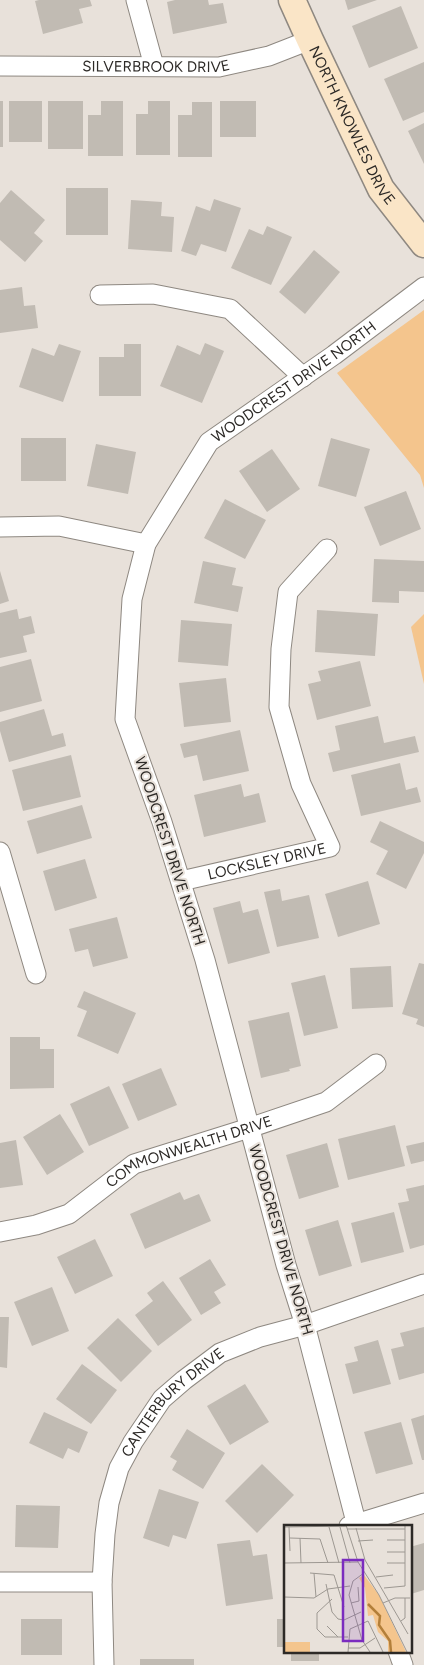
<svg xmlns="http://www.w3.org/2000/svg" width="424" height="1665" font-family="Figtree,sans-serif">
<rect width="100%" height="100%" fill="#e8e1da"/>
<g fill="#f4c58d">
<path d="M424,310V488L420,475L337,373Z"/>
<path d="M424,614V684L411,627Z"/>
</g>
<g fill="#c1bbb3">
<path d="M39,0H90L92,6L79,9L83,23L43,34L35,1Z"/>
<path d="M175,0H208L209,5L223,3L227,23L173,34L167,2Z"/>
<path d="M345,0H377L348,10Z"/>
<path d="M401,6L418,48L369,68L352,26Z"/>
<path d="M424,62V112L403,121L384,79Z"/>
<rect x="0" y="101" width="3" height="46"/>
<rect x="9" y="101" width="33" height="41"/>
<rect x="48" y="101" width="35" height="48"/>
<path d="M101,101H123V156H88V115H101Z"/>
<path d="M148,101H170V155H136V114H148Z"/>
<rect x="220" y="101" width="36" height="36"/>
<path d="M192,102H212V157H178V115H192Z"/>
<path d="M424,123V164L408,131Z"/>
<rect x="66" y="188" width="42" height="47"/>
<path d="M11,190L45,220L34,233L43,241L25,262L0,240V203Z"/>
<path d="M214,199L241,208L226,252L201,244L196,256L181,251L196,206L210,211Z"/>
<path d="M131,200L162,202L161,216L174,217L172,252L128,249Z"/>
<path d="M267,226L292,237L271,285L231,268L249,229L263,235Z"/>
<path d="M314,250L340,272L305,314L279,292Z"/>
<path d="M22,287L24,306L35,305L38,328L0,333V290Z"/>
<path d="M205,343L224,351L202,403L160,386L177,345L200,355Z"/>
<path d="M59,344L81,351L63,402L19,387L32,348L54,356Z"/>
<path d="M124,344H141V396H99V357H124Z"/>
<rect x="21" y="438" width="45" height="43"/>
<path d="M331,438L370,449L356,497L318,486Z"/>
<path d="M96,444L136,452L128,494L87,486Z"/>
<path d="M272,449L300,489L267,512L239,471Z"/>
<path d="M406,491L421,529L380,546L364,507Z"/>
<path d="M225,499L266,520L245,559L204,538Z"/>
<path d="M374,559L424,561V592L399,591V603L372,602Z"/>
<path d="M203,561L236,568L232,585L243,587L238,612L194,603Z"/>
<path d="M0,571L9,601L0,604Z"/>
<path d="M17,609L19,619L31,616L35,633L23,636L27,652L0,658V613Z"/>
<path d="M317,610L378,614L375,656L315,652Z"/>
<path d="M181,620L232,624L228,666L178,662Z"/>
<path d="M31,659L42,701L0,712V667Z"/>
<path d="M360,661L371,706L317,720L308,684L321,681L318,671Z"/>
<path d="M226,678L231,722L184,727L179,683Z"/>
<path d="M44,709L52,736L63,733L66,746L9,762L0,731V722Z"/>
<path d="M378,716L384,743L415,736L419,752L333,772L328,753L340,750L335,726Z"/>
<path d="M240,730L249,771L203,781L197,755L184,758L180,744Z"/>
<path d="M71,755L81,797L23,811L12,770Z"/>
<path d="M400,763L406,790L417,787L421,802L361,816L351,775Z"/>
<path d="M241,784L244,797L259,793L266,822L204,837L194,795Z"/>
<path d="M82,805L92,838L37,854L27,821Z"/>
<path d="M380,821L424,842V853L406,889L376,874L388,851L370,842Z"/>
<path d="M85,859L97,898L55,911L43,871Z"/>
<path d="M368,881L380,924L338,937L325,894Z"/>
<path d="M280,889L282,901L309,895L319,938L277,947L264,892Z"/>
<path d="M240,901L243,913L258,909L270,953L228,964L213,908Z"/>
<path d="M117,917L128,958L93,967L88,949L75,952L69,929Z"/>
<path d="M419,963L424,964V1027L416,1024L418,1019L402,1014Z"/>
<path d="M391,966L393,1007L352,1009L350,968Z"/>
<path d="M325,975L338,1028L304,1036L291,983Z"/>
<path d="M84,991L136,1013L118,1054L77,1036L87,1011L77,1007Z"/>
<path d="M289,1012L301,1066L289,1069L290,1071L261,1078L248,1021Z"/>
<path d="M10,1037H40V1049H54V1088L10,1089Z"/>
<path d="M161,1068L177,1105L138,1121L122,1084Z"/>
<path d="M109,1086L129,1128L89,1146L70,1104Z"/>
<path d="M60,1114L84,1152L47,1175L23,1137Z"/>
<path d="M395,1125L405,1166L348,1180L338,1139Z"/>
<path d="M16,1140L23,1185L0,1188V1143Z"/>
<path d="M424,1142V1161L411,1164L406,1146Z"/>
<path d="M327,1143L339,1187L299,1199L286,1155Z"/>
<path d="M424,1185V1245L410,1249L398,1203L409,1201L406,1189Z"/>
<path d="M180,1192L184,1200L199,1194L211,1221L145,1249L130,1214Z"/>
<path d="M394,1212L404,1252L361,1263L351,1223Z"/>
<path d="M338,1220L352,1266L319,1276L305,1230Z"/>
<path d="M95,1239L113,1276L75,1294L57,1257Z"/>
<path d="M210,1259L226,1285L214,1292L221,1303L201,1315L179,1278Z"/>
<path d="M163,1281L192,1320L158,1346L135,1315L153,1301L147,1293Z"/>
<path d="M52,1287L69,1331L32,1346L14,1302Z"/>
<path d="M0,1317H9L7,1368L0,1367Z"/>
<path d="M118,1318L152,1351L121,1382L87,1348Z"/>
<path d="M424,1327V1373L399,1380L391,1349L404,1346L400,1333Z"/>
<path d="M378,1340L391,1384L353,1394L345,1364L358,1361L354,1347Z"/>
<path d="M82,1364L117,1390L91,1424L56,1399Z"/>
<path d="M245,1384L269,1422L230,1445L207,1406Z"/>
<path d="M44,1412L88,1432L79,1453L68,1448L63,1459L29,1443Z"/>
<path d="M424,1415V1460H422L411,1419Z"/>
<path d="M401,1422L413,1464L376,1474L364,1432Z"/>
<path d="M187,1429L225,1453L203,1489L172,1470L177,1461L170,1457Z"/>
<path d="M262,1464L294,1495L257,1533L225,1501Z"/>
<path d="M159,1489L199,1502L186,1539L173,1535L169,1547L143,1538Z"/>
<path d="M16,1505L60,1506L58,1548L15,1547Z"/>
<path d="M250,1540L253,1556L267,1554L273,1599L226,1606L217,1544Z"/>
<path d="M424,1543V1590L411,1594L410,1547Z"/>
<rect x="21" y="1619" width="41" height="36"/>
<rect x="277" y="1619" width="8" height="28"/>
<rect x="291" y="1651" width="28" height="10"/>
<rect x="140" y="1659" width="54" height="6"/>
</g>
<g fill="none" stroke-linecap="round" stroke-linejoin="round">
<g stroke="#8e8881" stroke-width="21">
<g id="street">
<path d="M136,0L154,66"/>
<path id="s1" d="M0,66L219,67L269,56L310,40"/>
<path d="M100,295L153,294L230,309L303,377"/>
<path d="M0,527L59,526L146,544"/>
<path d="M0,852L36,974"/>
<path id="s2" d="M181,881L330,847L301,784L279,707L281,649L288,592L327,549"/>
<path id="s3" d="M0,1232L36,1225L69,1214L134,1164L249,1128L326,1102L376,1064"/>
<path d="M349,1526L424,1503"/>
<path id="s4" d="M357,1526L305,1325L286,1265L205,960L162,822L125,719L132,599L146,544L209,442L334,355L424,287"/>
<path d="M0,1582H102"/>
<path d="M398,1651L403,1665"/>
<path id="s5" d="M104,1665L102,1582L105,1534L109,1503L119,1468L133,1442L162,1399L184,1380L220,1353L260,1337L305,1325L424,1284"/>
</g>
</g>
<g stroke="#8e8881" stroke-width="29">
<g id="secondary">
<path id="s6" d="M292,0L310,40L381,189L424,244"/>
</g>
</g>
<use href="#street" stroke="#fff" stroke-width="19"/>
<use href="#secondary" stroke="#fae5c7" stroke-width="26"/>
</g>
<g text-anchor="middle" stroke-width="4" stroke-linejoin="round" paint-order="stroke">
<g font-size="15" fill="#2d2a27" stroke="#e8e1da">
<text dy="5" stroke="none"><textPath href="#s1" startOffset="156">SILVERBROOK DRIVE</textPath></text>
<text dy="5" stroke="none"><textPath href="#s6" startOffset="139">NORTH KNOWLES DRIVE</textPath></text>
<text dy="5" stroke="none"><textPath href="#s4" startOffset="1241">WOODCREST DRIVE NORTH</textPath></text>
<text transform="translate(170 851) rotate(72)" y="5">WOODCREST DRIVE NORTH</text>
<text dy="5" stroke="none"><textPath href="#s2" startOffset="88">LOCKSLEY DRIVE</textPath></text>
<text dy="5" stroke="none"><textPath href="#s3" startOffset="209">COMMONWEALTH DRIVE</textPath></text>
<text transform="translate(281 1240) rotate(74)" y="5">WOODCREST DRIVE NORTH</text>
<text dy="5" stroke="none"><textPath href="#s5" startOffset="285">CANTERBURY DRIVE</textPath></text>
</g>
</g>
<g transform="translate(284 1525)">
<rect width="128" height="128" fill="#e8e1da"/>
<path d="M80,50L95,70L122,127H104V116L94,107L89,90L84,91L81,63L75,53ZM0,117H26V127H0Z" fill="#f4c58d"/>
<path fill="none" stroke="#b37f3a" stroke-width="2.5" d="M84,79L96,91L95,100L106,116L107,127"/>
<path fill="none" stroke="#9d9892" stroke-width="1" d="M62,0L74,37L95,70L123,127M0,2L62,1M5,2L6,26M45,2L55,38M56,2L66,38M72,3L81,35L124,109M63,4H121M6,13L36,14L44,38M16,13L17,38M103,15H121M74,16L89,15M103,27H121M0,38L74,37M103,38H121M26,48L50,50L60,82M30,48L32,72M80,48L69,56L65,70L78,115L86,127M92,52L109,50M42,59L48,87L54,94L60,95L77,87M100,63L121,61V0M0,72L30,73L44,64L66,61M48,74L33,88V104L41,112H64M67,78L75,76L74,62M99,78L111,73H126M117,96L121,93V73M43,101L54,112M64,123H76L91,113M64,127L66,104L84,96L99,127"/>
<path fill="#7b2cbf" fill-opacity="0.15" stroke="#7b2cbf" stroke-width="2.5" d="M59,35H79V116H59Z"/>
<rect width="128" height="128" fill="none" stroke="#2d2a27" stroke-width="2.5"/>
</g>
</svg>
